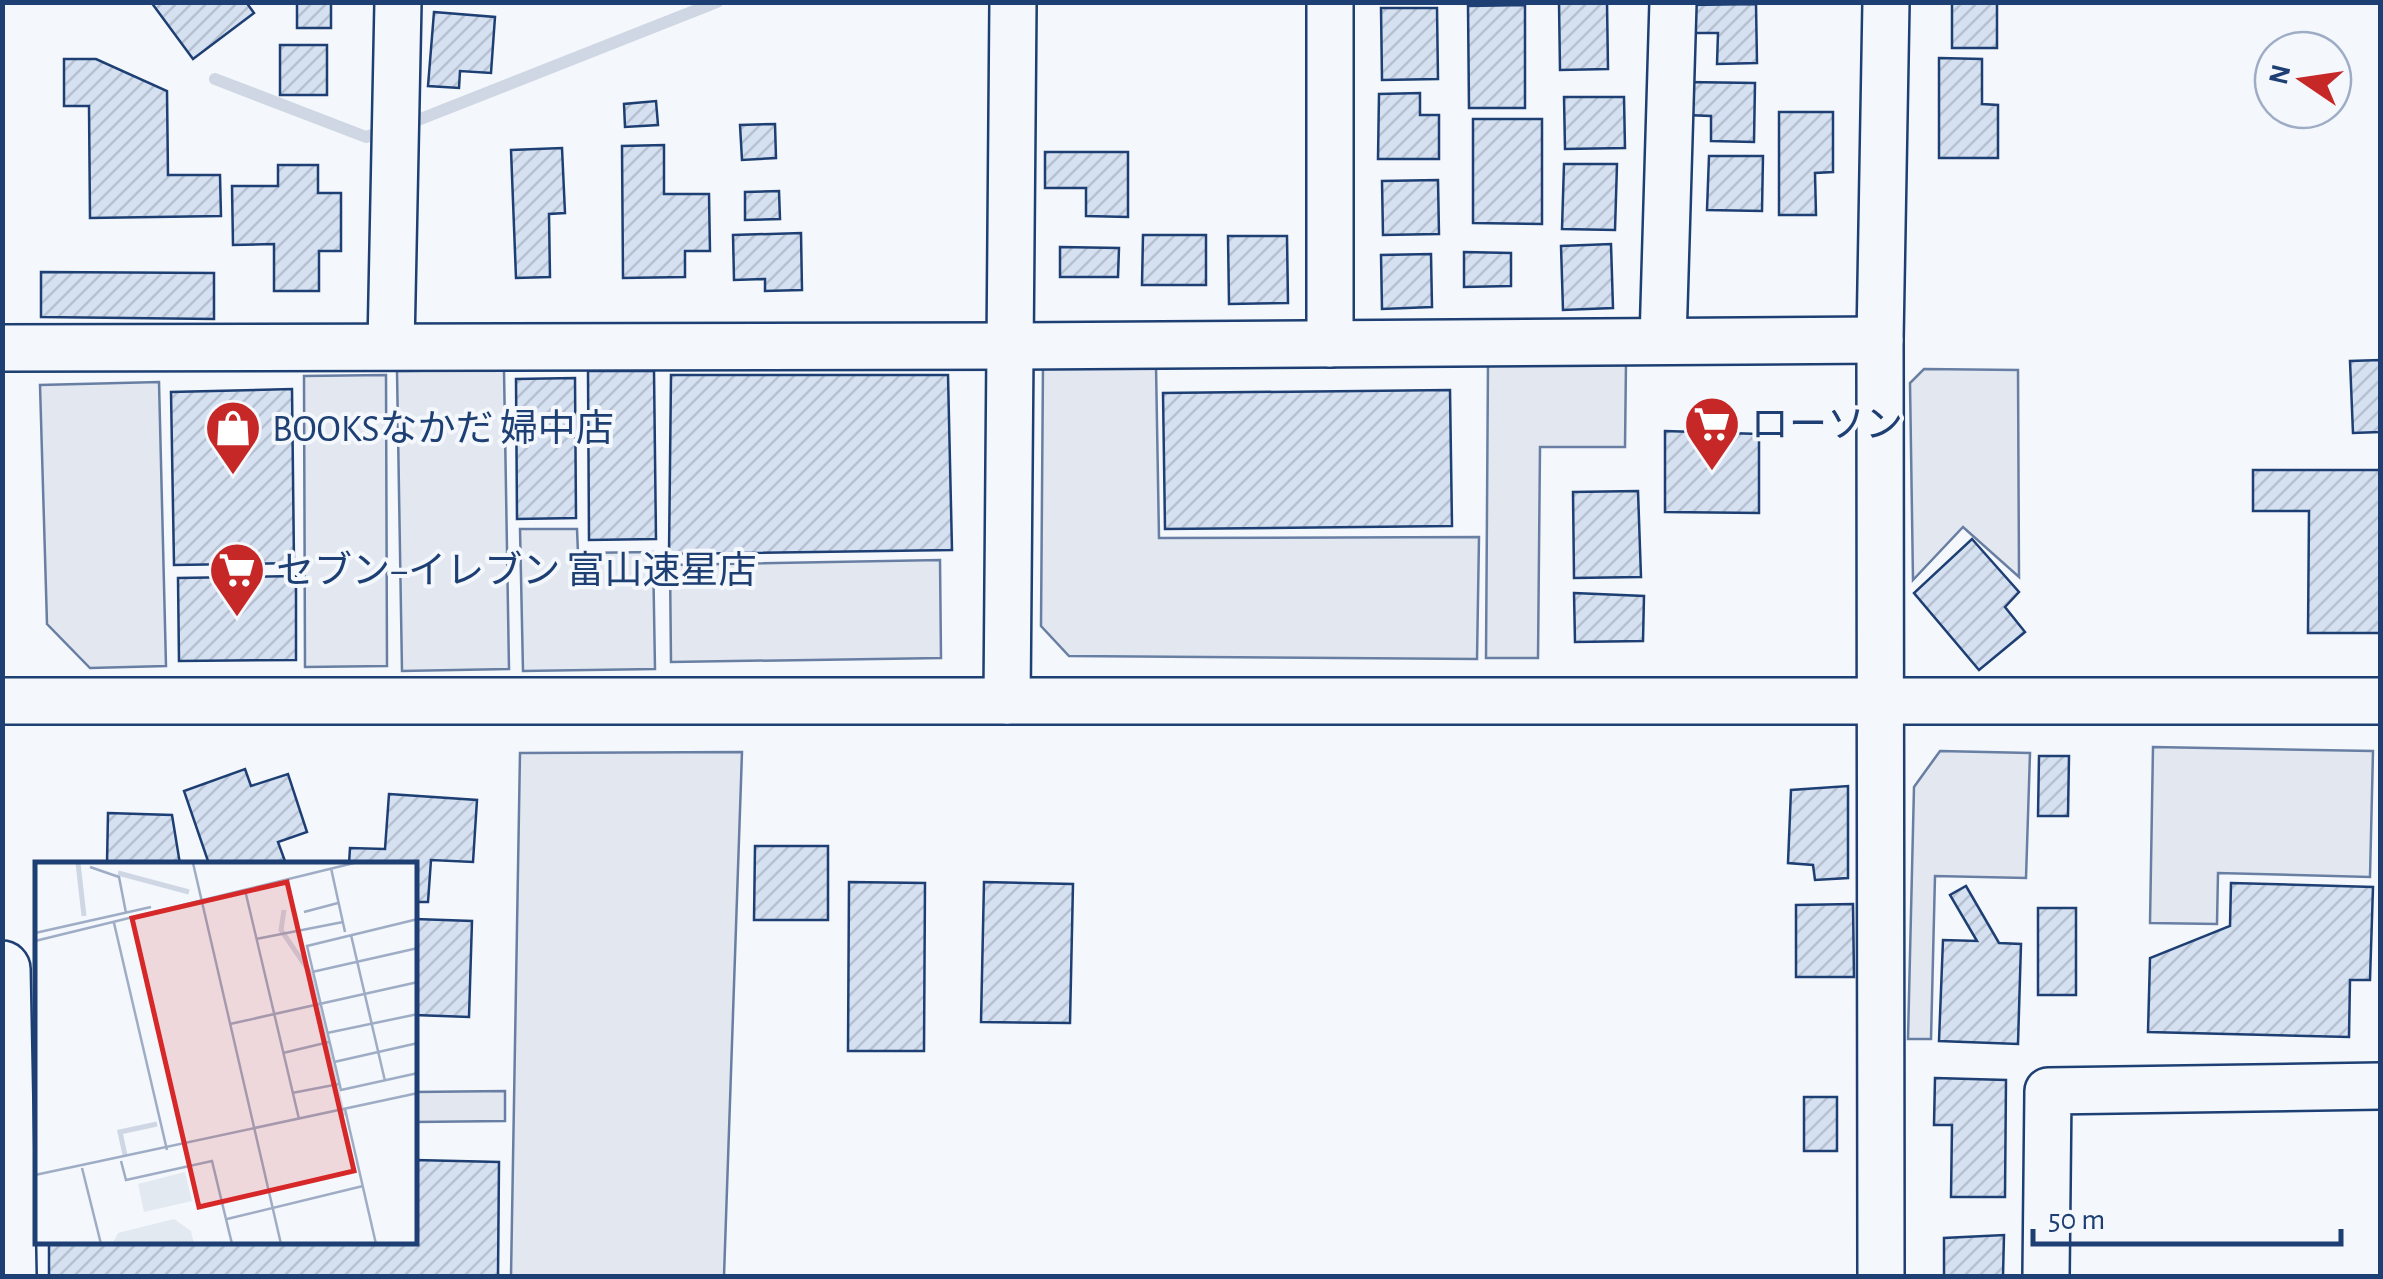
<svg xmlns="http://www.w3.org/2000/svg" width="2383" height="1279" font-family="'Alegreya Sans','Noto Sans JP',sans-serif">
<defs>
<pattern id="building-hatch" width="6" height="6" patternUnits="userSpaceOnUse" patternTransform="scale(2.5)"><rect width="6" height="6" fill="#d5e0f0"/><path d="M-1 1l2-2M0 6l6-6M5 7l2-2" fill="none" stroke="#b6c1d1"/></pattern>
</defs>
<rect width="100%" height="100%" fill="#f4f7fb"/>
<g fill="#e3e8f0" stroke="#687fa3" stroke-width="2.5">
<path d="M1488,361L1626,362L1625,447H1540L1538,658H1486Z"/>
<path d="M1043,364L1156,366L1159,538L1479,537L1477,659L1069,656L1041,626Z"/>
<path d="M1924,369L2018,370L2019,577L1963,527L1913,580L1910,383Z"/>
<path d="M504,370L509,669L402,671L397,371Z"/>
<path d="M386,375L387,666L305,667L304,376Z"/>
<path d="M159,382L166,666L90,668L47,624L40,385Z"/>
<path d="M520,529H577L578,553L653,552L655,669L523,671Z"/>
<path d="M940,560L941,658L671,662L670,565Z"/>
<path d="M2153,747L2373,751L2370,877L2218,873L2217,924L2150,923Z"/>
<path d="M1940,751L2030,753L2026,878L1935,876L1931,1039H1908L1914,787Z"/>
<path d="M742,752L724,1276H511L520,753Z"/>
<path d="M505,1091V1121L415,1122V1092Z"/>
</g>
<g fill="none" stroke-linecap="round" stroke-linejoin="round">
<path stroke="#cfd7e4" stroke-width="12" d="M215,79L366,137L418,120L717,2"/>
</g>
<g fill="url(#building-hatch)" stroke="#1d3f73" stroke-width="2.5">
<path d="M151,2H246L254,13L193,59Z"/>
<rect x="297" y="2" width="34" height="26"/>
<path d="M1559,2H1607L1608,69L1560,70Z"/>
<rect x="1952" y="2" width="45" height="46"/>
<path d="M1756,4L1757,63L1717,64L1718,33H1688V5Z"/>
<path d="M1525,5V108H1469L1468,6Z"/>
<path d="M1381,8H1437L1438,79L1382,80Z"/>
<path d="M434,12L495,17L491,73L460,71L459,88L428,86Z"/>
<rect x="280" y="45" width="47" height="50"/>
<path d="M1939,58L1982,59V104L1998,105V158H1939Z"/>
<path d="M64,59H96L167,91L168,175H220L221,216L90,218L89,106H64Z"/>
<path d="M1687,82L1755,83L1754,142L1711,141V116L1686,115Z"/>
<path d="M1420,93V115H1439V159H1378L1379,94Z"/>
<path d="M1564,97H1624L1625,148L1565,149Z"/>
<path d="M656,101L658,125L625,127L624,104Z"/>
<path d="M1779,112H1833V172L1815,173L1816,215H1779Z"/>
<path d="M1473,119H1542V224L1473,223Z"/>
<path d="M775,124L776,158L742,160L740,125Z"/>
<path d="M664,145V194H709L710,251H685V277L623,278L622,146Z"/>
<path d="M562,148L565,213L549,214L550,277L516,278L511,150Z"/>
<path d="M1045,152H1128V217L1086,216V188H1045Z"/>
<path d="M1709,156H1763L1762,211L1707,210Z"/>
<path d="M1564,164H1617L1615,230L1562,229Z"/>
<path d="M278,165H318V193H341V251H319V291H274V244L233,245L232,186H278Z"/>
<path d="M1438,180L1439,234L1383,235L1382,181Z"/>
<path d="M779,191L780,219L745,220V192Z"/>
<path d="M801,233L802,290L765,291V279L734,280L733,235Z"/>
<path d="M1143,235H1206V285H1142Z"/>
<path d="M1228,236H1287L1288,303L1229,304Z"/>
<path d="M1611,244L1613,308L1563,310L1561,246Z"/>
<path d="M1060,247L1119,248L1118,277H1060Z"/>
<path d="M1464,252L1511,253V286L1464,287Z"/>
<path d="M1431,254L1432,307L1382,309L1381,255Z"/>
<path d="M41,272L214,273V319L41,317Z"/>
<path d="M2380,360V432L2353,433L2350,361Z"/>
<path d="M588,371H654L656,539L589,540Z"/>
<path d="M671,375H948L952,550L669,554Z"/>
<path d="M575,378L576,518L517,519L516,379Z"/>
<path d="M292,389L294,563L174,565L171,392Z"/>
<path d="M1450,390L1452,526L1165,529L1163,393Z"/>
<path d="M1665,431L1759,434V513L1665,512Z"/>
<path d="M2253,470H2380V633H2308L2309,511H2253Z"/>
<path d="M1638,491L1641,577L1574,578L1573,492Z"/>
<path d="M1972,539L2019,592L2005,607L2025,632L1979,670L1914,593Z"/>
<path d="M296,576V660L179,661L178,578Z"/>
<path d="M1574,593L1644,596L1643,641L1575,642Z"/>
<path d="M2039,756H2069L2068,816H2038Z"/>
<path d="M245,769L251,786L288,774L307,832L278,842L286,864H209L184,791Z"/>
<path d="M1848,786V878L1815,880L1813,865L1788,863L1791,790Z"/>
<path d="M389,794L477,800L473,862L431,860L428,902H415V864H349L350,848L385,849Z"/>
<path d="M108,813L172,815L180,864H107Z"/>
<path d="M755,846H828V920H754Z"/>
<path d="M849,882L925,883L924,1051H848Z"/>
<path d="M984,882L1073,884L1070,1023L981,1022Z"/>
<path d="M2231,883L2373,887L2370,980H2350L2349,1037L2148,1032L2150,958L2230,926Z"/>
<path d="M1966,886L1999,943L2021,944L2018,1044L1939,1041L1943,940L1977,941L1950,895Z"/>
<path d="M1853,904L1854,977H1796V905Z"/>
<rect x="2038" y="908" width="38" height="87"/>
<path d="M415,919L472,921L469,1017L415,1015Z"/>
<path d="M1935,1078L2006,1080L2005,1197H1951L1952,1125H1934Z"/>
<rect x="1804" y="1097" width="33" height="54"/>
<path d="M415,1160L499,1162L498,1276H49V1242H415Z"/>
<path d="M2004,1235L2003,1276H1944V1238Z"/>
</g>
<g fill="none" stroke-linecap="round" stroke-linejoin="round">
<g stroke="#1d3f73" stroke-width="50">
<g id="minor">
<path d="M1663,341L1673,2"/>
<path d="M1330,344V2"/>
<path d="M391,346L398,2"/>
<path d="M2,348L1012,346L1880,340"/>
<path d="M2,701H2380"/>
<path d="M1007,701L1013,2"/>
<path d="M1881,1276L1880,340L1886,2"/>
<path d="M2046,1276L2048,1091L2380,1086"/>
</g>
</g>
<g stroke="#1d3f73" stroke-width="60">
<path id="highway" d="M2,969L8,1276"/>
</g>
<use href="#minor" stroke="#f4f7fb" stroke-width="45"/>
<use href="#highway" stroke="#f4f7fb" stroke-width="55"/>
</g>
<defs>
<g id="supermarket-pin" transform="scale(2.875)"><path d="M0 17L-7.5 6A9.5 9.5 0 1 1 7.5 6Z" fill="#c62828" stroke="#f4f7fb"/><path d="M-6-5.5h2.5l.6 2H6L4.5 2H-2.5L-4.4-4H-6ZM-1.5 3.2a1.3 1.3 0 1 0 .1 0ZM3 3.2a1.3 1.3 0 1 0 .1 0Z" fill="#fff"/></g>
<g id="shop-pin" transform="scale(2.875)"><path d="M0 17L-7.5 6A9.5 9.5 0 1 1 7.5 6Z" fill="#c62828" stroke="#f4f7fb"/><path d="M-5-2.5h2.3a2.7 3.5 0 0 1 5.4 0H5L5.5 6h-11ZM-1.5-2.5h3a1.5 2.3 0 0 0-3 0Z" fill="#fff"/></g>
</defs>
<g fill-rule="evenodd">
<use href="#supermarket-pin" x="1712" y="424"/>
<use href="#shop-pin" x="233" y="428"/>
<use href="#supermarket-pin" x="237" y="570"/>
</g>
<g text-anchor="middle" stroke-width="8" stroke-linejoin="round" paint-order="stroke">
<g font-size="38" fill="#1d3f73" stroke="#f4f7fb" text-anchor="start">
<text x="1751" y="437">ローソン</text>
<text x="272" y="441">BOOKSなかだ 婦中店</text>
<text x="276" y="583">セブン−イレブン 富山速星店</text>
</g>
</g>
<g transform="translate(35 862)">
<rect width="382" height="382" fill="#f4f7fb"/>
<path d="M150,310L157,339L109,350L103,322ZM139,357L156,369L159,382H77L83,371Z" fill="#e3e9f0"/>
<path fill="none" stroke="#cfd7e4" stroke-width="5" d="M43,1L49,54M83,11L154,30M249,48L246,68L274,109L308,254M90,293L85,270L122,262"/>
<path fill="none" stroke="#9eadc5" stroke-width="2.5" d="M158,1L246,382M55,5L84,15L91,51M296,6L310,70M210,28L264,257M269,50L303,41M383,57L272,84L306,228L383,211M79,61L132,288M0,71L116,45M316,73L350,219M221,77L308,60M0,79L319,1M277,110L383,86M195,162L383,120M292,171L383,152M248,191L294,180M299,200L383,181M257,231L304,222M310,247L341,382M86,299L91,318L177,299L197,382M47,306L66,382M0,313L383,231M192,357L328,324"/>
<path fill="#d62828" fill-opacity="0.15" stroke="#d62828" stroke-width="5" d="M252,20L319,309L164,345L97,56Z"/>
<rect width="382" height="382" fill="none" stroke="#1d3f73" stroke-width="5"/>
</g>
<rect width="2383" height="1279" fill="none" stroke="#1d3f73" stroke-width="10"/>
<g transform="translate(2303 80) rotate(283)"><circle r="48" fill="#f4f7fb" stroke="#9eadc5" stroke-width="2.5"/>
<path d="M0-8L18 38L0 25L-18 38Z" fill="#c62828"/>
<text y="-15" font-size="28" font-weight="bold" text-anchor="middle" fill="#1d3f73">N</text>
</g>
<path d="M2033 1229v15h308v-15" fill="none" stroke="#1d3f73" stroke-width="5"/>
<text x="2048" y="1229" font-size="30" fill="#1d3f73" stroke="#f4f7fb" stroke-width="8" paint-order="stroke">50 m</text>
</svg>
